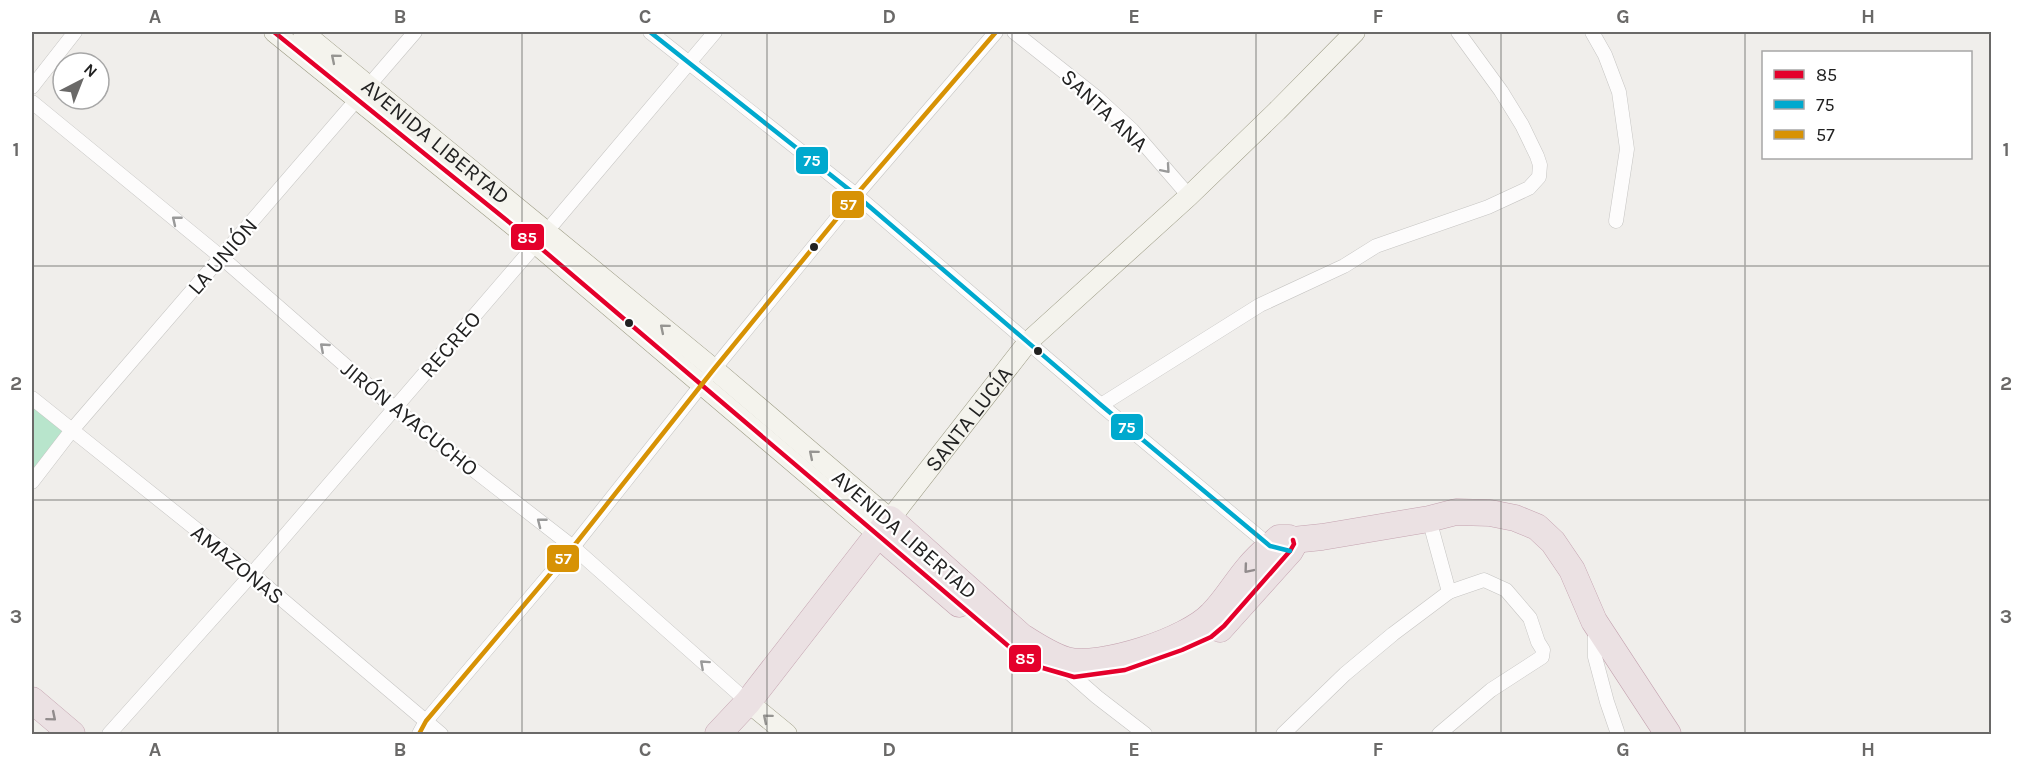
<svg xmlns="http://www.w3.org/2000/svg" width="2023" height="766" font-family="Karla,sans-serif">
<rect width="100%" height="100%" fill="#f0eeeb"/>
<path fill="#b8e5cc" d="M32,405L65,434L32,470Z"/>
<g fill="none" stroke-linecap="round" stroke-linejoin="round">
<g stroke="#c6c5c3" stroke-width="15">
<g id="street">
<path d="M650,32L856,195L1101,405L1270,546L1275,547"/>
<path d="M1014,32L1096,97L1132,130L1189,196"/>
<path d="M1592,32L1605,55L1619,92L1627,149L1616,221"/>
<path d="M32,87L75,32"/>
<path d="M32,102L221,257L394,408L573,547L748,702"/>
<path d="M32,398L252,574L441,734"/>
<path d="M1101,405L1260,305L1344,266L1376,246L1488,207L1529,188L1539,177L1540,165L1537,156L1522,125L1501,91L1458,32"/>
<path d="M32,482L72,430L415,32"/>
<path d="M1429,519L1449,592"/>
<path d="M1595,629V657L1607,702L1618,734"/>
<path d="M1056,661L1097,697L1145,734"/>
<path d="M109,734L252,574L536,244L715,32"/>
<path d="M419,734L426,721L573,547L714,369L856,195L996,32"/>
<path d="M1283,734L1345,674L1393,634L1449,592L1484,580L1506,590L1530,618L1538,642L1543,650L1542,657L1491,690L1439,734"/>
</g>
</g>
<g stroke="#9a9982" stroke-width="21">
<g id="secondary">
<path d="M274,32L536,244L879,535"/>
<path id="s1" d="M303,32L714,369L890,519L1028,342L1189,196L1277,111L1355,32"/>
<path d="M748,702L787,734"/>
</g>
</g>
<g stroke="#c4a3b0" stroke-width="27">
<g id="highway">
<path d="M879,535L959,604"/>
<path d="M1220,629L1290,551L1294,544L1293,540"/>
<path d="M32,700L72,734"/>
<path d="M718,734L748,702L890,519L1021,636C1035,645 1050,655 1066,660C1100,669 1188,640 1212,614C1226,600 1236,582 1249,567C1258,556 1269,547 1279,538H1289L1293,540L1322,537L1429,519L1456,512L1490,513L1515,518L1537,527L1553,542L1572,570L1594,621L1668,734"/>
</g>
</g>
<use href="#street" stroke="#fdfcfc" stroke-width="14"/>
<use href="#secondary" stroke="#f4f3ed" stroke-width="20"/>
<use href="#highway" stroke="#ebe1e3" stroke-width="26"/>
<g stroke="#fff" stroke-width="9">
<path id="bus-1" d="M274,32L536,244L1013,650L1036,666L1074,677L1125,670L1182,650L1211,637L1224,626L1290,551L1294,544L1293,540"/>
</g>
<g stroke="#fff" stroke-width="9">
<path id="bus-2" d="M650,32L856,195L1101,405L1270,546L1290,551"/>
</g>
<g stroke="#fff" stroke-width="9">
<path id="bus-3" d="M419,734L426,721L573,547L714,369L856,195L996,32"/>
</g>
<use href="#bus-1" stroke="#e4002b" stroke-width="4.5"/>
<use href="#bus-2" stroke="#00a9ce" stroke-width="4.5"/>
<use href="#bus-3" stroke="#d79205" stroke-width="4.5"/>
</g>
<defs><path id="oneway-chevron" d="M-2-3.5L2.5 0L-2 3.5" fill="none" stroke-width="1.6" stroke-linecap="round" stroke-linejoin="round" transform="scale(1.5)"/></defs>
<g stroke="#969592">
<use href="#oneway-chevron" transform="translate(335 58) rotate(-140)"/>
<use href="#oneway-chevron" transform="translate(664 328) rotate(-140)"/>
<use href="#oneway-chevron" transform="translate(813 454) rotate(-140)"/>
<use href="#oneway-chevron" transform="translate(767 718) rotate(-140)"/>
</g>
<g stroke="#9a9a9a">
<use href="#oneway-chevron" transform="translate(1166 169) rotate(49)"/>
<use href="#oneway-chevron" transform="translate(176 220) rotate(-141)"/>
<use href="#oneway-chevron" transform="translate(324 347) rotate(-139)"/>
<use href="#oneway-chevron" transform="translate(541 522) rotate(-142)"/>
<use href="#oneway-chevron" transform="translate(704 664) rotate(-138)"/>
</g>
<g stroke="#918b8c">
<use href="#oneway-chevron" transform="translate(1248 569) rotate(130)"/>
<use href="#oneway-chevron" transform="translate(52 717) rotate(40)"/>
</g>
<path fill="none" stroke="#6a6968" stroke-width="1.5" stroke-opacity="0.55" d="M278,32V734M522,32V734M767,32V734M1012,32V734M1256,32V734M1501,32V734M1745,32V734M32,266H1992M32,500H1992"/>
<g fill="#222" stroke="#fff" stroke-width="2">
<circle cx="814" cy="247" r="5"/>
<circle cx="629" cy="323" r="5"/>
<circle cx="1038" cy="351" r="5"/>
</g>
<g text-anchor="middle" stroke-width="4.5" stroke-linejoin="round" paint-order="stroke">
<g font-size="22" fill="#222" stroke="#fff">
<text transform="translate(1105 110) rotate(43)" y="8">SANTA ANA</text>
<text dy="8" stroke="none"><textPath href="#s1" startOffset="172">AVENIDA LIBERTAD</textPath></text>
<text transform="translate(222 256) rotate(-49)" y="8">LA UNIÓN</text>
<text transform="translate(450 344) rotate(-49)" y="8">RECREO</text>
<text transform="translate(410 418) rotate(39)" y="8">JIRÓN AYACUCHO</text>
<text dy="8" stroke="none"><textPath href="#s1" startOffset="890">SANTA LUCÍA</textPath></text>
<text transform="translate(905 534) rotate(41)" y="8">AVENIDA LIBERTAD</text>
<text transform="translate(238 564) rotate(39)" y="8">AMAZONAS</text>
</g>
</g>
<g stroke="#fff" stroke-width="2">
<rect x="795" y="146" width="34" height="29" rx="6" fill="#00a9ce"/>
<rect x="831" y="190" width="34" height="29" rx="6" fill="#d79205"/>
<rect x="510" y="223" width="35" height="28" rx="6" fill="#e4002b"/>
<rect x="1110" y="413" width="34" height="28" rx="6" fill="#00a9ce"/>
<rect x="546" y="544" width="34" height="29" rx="6" fill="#d79205"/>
<rect x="1008" y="644" width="34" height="29" rx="6" fill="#e4002b"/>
</g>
<g font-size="16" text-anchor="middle" font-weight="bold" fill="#fff">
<text x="812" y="166">75</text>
<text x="848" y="210">57</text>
<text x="527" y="243">85</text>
<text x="1127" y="433">75</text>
<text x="563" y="564">57</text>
<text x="1025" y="664">85</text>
</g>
<rect width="2023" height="766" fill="none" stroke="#ffffff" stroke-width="66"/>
<rect x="1762" y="51" width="210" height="108" fill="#ffffff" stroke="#a7a7a7" stroke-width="1.5"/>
<rect x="1774" y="70" width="30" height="9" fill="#e4002b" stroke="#a7a7a7" stroke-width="1.5"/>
<text x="1816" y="81" font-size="18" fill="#222222">85</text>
<rect x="1774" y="100" width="30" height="9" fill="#00a9ce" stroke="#a7a7a7" stroke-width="1.5"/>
<text x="1816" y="111" font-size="18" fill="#222222">75</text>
<rect x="1774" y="130" width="30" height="9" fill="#d79205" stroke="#a7a7a7" stroke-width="1.5"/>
<text x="1816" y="141" font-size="18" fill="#222222">57</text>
<g transform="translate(81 81) rotate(42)"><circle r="28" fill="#ffffff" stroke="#a7a7a7" stroke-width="1.5"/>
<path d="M0-4.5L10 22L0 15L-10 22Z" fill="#6a6968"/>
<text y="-9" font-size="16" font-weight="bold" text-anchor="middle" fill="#222222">N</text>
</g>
<rect x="33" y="33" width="1957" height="700" fill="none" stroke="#6a6968" stroke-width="2"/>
<g font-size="20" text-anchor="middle" font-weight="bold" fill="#6a6968">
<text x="155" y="23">A</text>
<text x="400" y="23">B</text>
<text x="645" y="23">C</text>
<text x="889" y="23">D</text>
<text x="1134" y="23">E</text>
<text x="1378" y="23">F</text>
<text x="1623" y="23">G</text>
<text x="1868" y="23">H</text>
<text x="16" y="156">1</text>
<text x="2006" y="156">1</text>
<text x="16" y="390">2</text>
<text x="2006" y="390">2</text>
<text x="16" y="623">3</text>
<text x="2006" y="623">3</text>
<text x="155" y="756">A</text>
<text x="400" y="756">B</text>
<text x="645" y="756">C</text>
<text x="889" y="756">D</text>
<text x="1134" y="756">E</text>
<text x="1378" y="756">F</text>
<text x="1623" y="756">G</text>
<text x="1868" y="756">H</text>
</g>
</svg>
